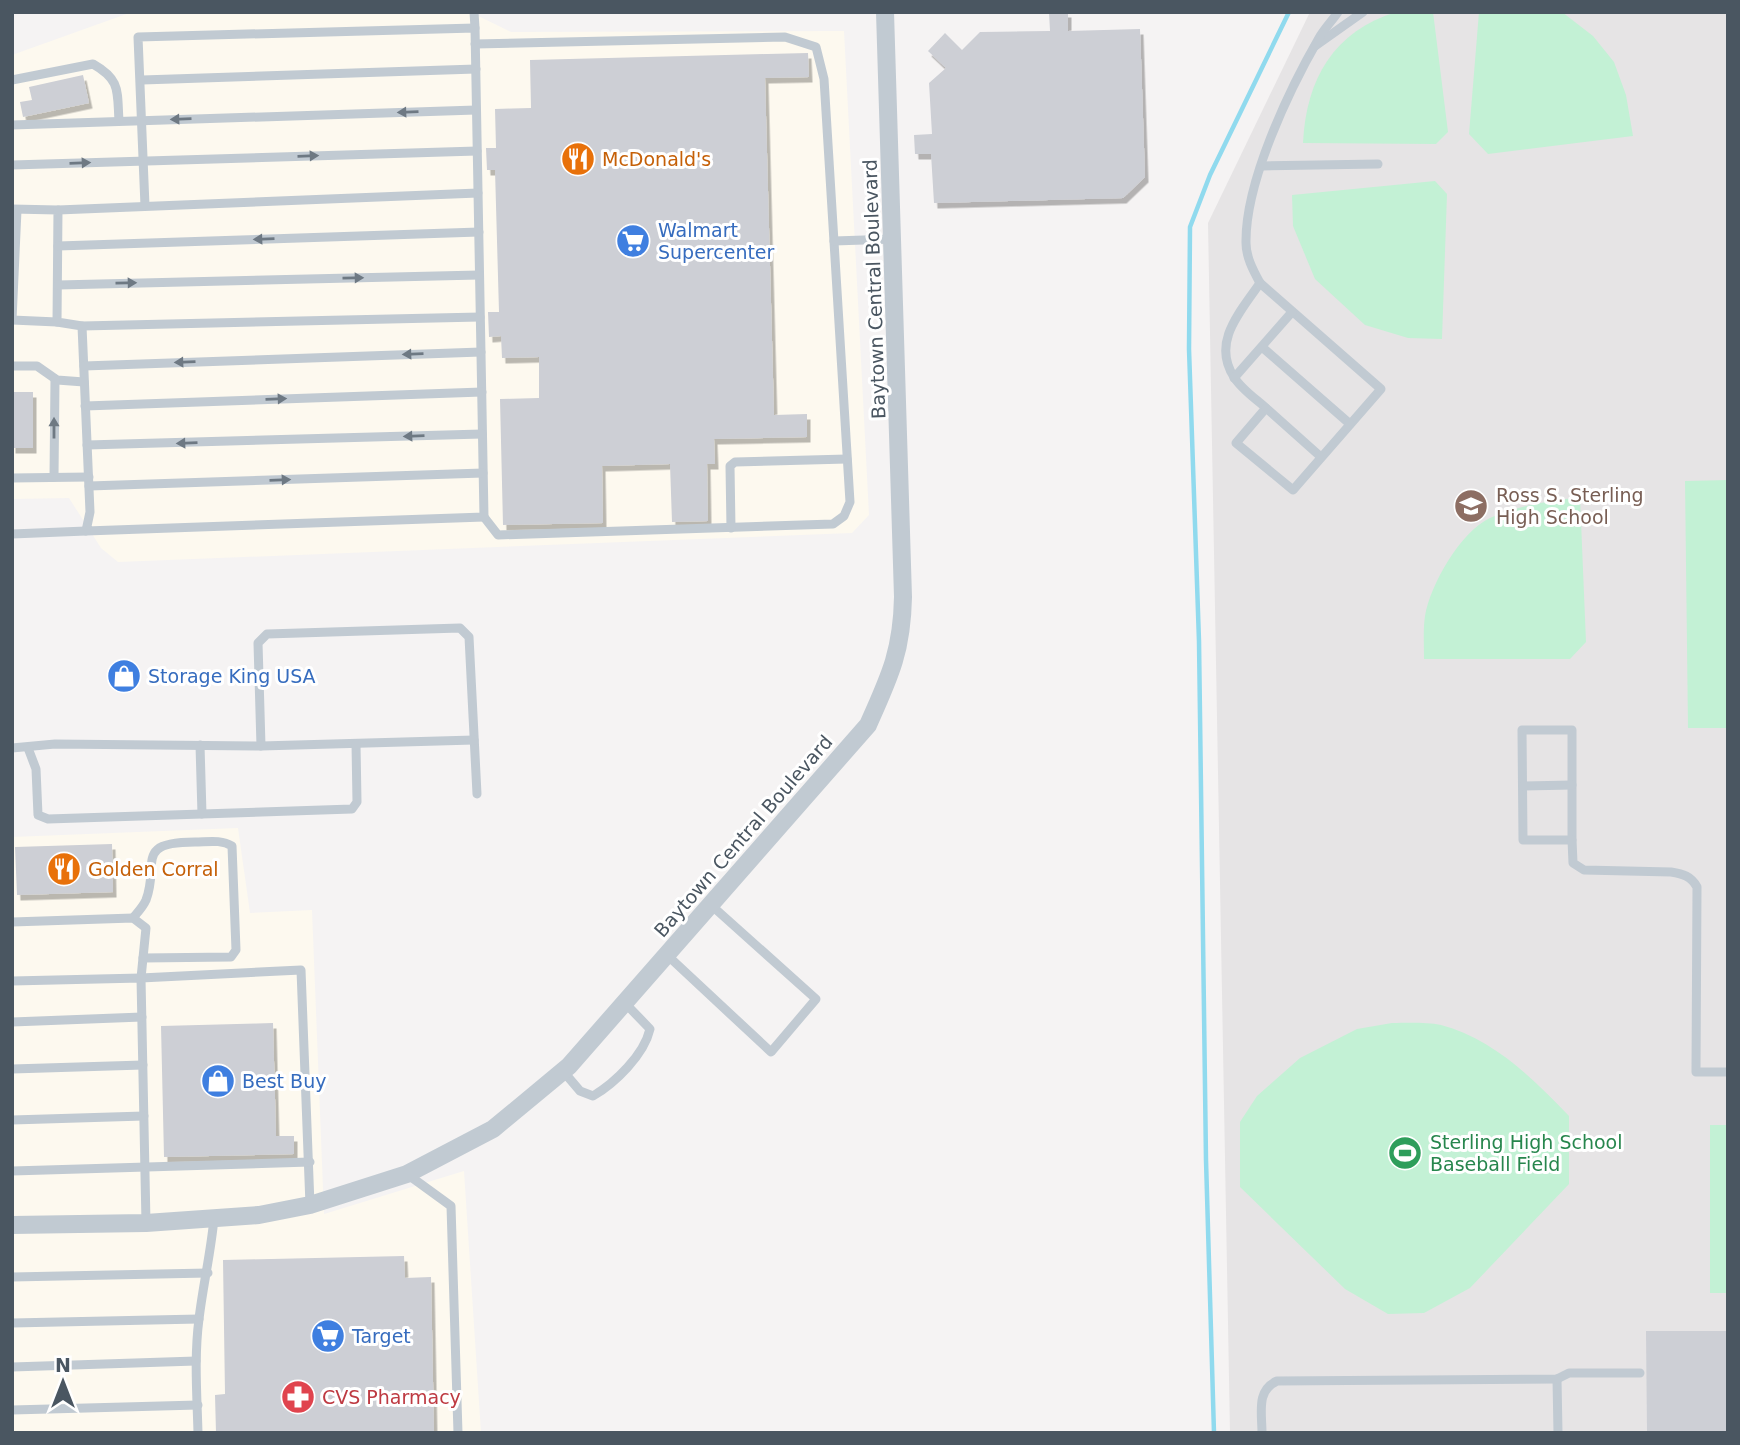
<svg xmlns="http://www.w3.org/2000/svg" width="1740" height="1445" font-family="'DejaVu Sans',sans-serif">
<defs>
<filter id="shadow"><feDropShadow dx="3.5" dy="5.5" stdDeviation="0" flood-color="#0004"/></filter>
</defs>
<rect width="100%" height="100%" fill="#f5f3f3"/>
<g fill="#fdf9ef">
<path d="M132,12H470L511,32L844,31L869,515L852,533L118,562L101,548L69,498L12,499V55Z"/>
<path d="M238,828L250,913L312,910L324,1214L464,1171L481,1433H12V837Z"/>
</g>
<path fill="#e6e4e5" d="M1310,12H1728V1433H1230L1208,223Z"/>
<g fill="#c3f1d5">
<path d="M1396,12H1433L1448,132L1436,144L1303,143C1306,79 1334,31 1396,12Z"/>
<path d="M1479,12H1562L1593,36L1614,62L1626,95L1633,136L1488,154L1469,134Z"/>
<path d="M1435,181L1447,194L1442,339L1408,338L1365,325L1315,279L1293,226L1292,195Z"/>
<path d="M1728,480V728H1688L1685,481Z"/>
<path d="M1580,497L1586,642L1570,659H1424C1424,645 1423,629 1425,616C1430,585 1461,531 1490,518C1519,505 1549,501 1580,497Z"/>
<path d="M1392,1023C1407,1023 1426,1022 1441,1025C1492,1038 1534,1079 1569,1116V1184L1470,1288L1424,1313L1388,1314L1345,1289L1240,1187V1122L1257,1096L1300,1058L1357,1029Z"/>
<rect x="1710" y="1125" width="18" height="168"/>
</g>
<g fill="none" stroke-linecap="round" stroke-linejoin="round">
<path stroke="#90daee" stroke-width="4.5" d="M1214,1433L1206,1160L1199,641L1189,349L1190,227L1210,175L1289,12"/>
</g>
<g fill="#cdcfd5" filter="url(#shadow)">
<path d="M1049,12H1068V31L1140,29L1145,177L1123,198L934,203L931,154H915L914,135L932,134L929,83L946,68L928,51L945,33L962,50L980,32L1050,31Z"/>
<path d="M808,53L809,77L765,78L774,415L807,414V437L714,439L715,464H707L708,521L672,522L670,464L602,466L603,523L503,525L500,399L539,398V357L502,358L501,336L489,337L488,312H499L495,170H487L486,148H496L495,109L531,108L530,60Z"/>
<path d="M83,75L89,103L23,117L20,102L32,100L29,87Z"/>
<rect x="12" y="392" width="21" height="56"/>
<path d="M112,844L113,892L17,895L15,847Z"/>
<path d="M273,1023L276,1136H294V1154L164,1157L161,1026Z"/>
<path d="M404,1256L405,1278L431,1277L434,1433H216L215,1395L225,1394L223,1260Z"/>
<path d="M1646,1331H1728V1433H1647Z"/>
</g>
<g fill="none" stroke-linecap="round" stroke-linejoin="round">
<g stroke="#c1cad2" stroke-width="9">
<path d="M474,12L475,28"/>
<path d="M475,44L785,37L816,47L824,79L850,502L844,516L833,524L498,535L484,517"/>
<path d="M1315,46L1363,12"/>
<path d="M12,80L93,64C121,80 117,91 119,121"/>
<path d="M142,80L476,69"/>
<path d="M12,125L476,110"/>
<path d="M12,165L477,151"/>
<path d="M1262,166L1378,164"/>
<path d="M12,209L58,210L57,322L82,326L90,512L86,531L484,517L475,28L138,37L145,206"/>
<path d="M58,210L478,193"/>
<path d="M834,241L894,239"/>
<path d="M58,246L479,232"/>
<path d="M1260,283L1381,389L1293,490L1236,443L1266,408C1256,399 1241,389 1234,377C1211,342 1241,311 1260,283Z"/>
<path d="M1260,283C1253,270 1246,257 1246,243C1245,182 1289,90 1319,38C1324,29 1332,21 1338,12"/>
<path d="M58,285L479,275"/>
<path d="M12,320L17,210"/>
<path d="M12,320L57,322"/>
<path d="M82,326L480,317"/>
<path d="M1262,347L1350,424"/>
<path d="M12,366H37L57,380L84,382"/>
<path d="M84,366L481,352"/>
<path d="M1234,378L1292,312"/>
<path d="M85,406L482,392"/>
<path d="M1266,408L1321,457"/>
<path d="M87,445L482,434"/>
<path d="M54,477L55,379"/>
<path d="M12,478L89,477"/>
<path d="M89,486L483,473"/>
<path d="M731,528L730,466L735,462L847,459"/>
<path d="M12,534L86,531"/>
<path d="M1522,730H1572V840H1523Z"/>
<path d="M200,745L202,814"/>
<path d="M261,746L258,643L267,634L460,628L469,637L477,794"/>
<path d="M12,748L55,744L261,746L474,740"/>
<path d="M28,748L36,769L38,815L48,819L352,809L357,802L356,744"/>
<path d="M1523,786L1572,785"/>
<path d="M1572,840L1573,863L1584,870L1671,872C1683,874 1691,876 1697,887L1696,1072H1728"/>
<path d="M133,918C137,913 143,907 146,900C160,864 133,842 195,842C207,842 221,839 232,846L236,950L231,957L143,958"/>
<path d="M12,922L133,918L146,928L141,978L301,970L310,1205"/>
<path d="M667,955L771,1052L816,999L711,905"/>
<path d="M12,981L141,978L146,1223"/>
<path d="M12,1022L142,1017"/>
<path d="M12,1069L143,1065"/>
<path d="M563,1071L580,1091L593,1096C615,1083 644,1055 650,1029L625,1003"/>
<path d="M12,1120L144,1116"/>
<path d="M12,1171L310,1162"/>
<path d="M407,1174L451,1206L458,1433"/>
<path d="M12,1277L208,1273"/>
<path d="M12,1323L199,1319"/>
<path d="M12,1367L196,1361"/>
<path d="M1557,1379L1558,1433"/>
<path d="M12,1410L198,1405"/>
<path d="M198,1433C197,1395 194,1357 199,1319C203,1285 211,1252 214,1218"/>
<path d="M1262,1433C1262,1413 1256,1390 1277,1381L1557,1379L1569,1373H1640"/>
</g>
<path stroke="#c1cad2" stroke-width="18" d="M12,1225L146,1223L259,1215L310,1205L407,1174L493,1129L569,1066L868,725C890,676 902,651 903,597L885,12"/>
</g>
<defs><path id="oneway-solid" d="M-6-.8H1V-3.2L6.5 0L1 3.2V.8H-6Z" transform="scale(1.75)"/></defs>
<g fill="#6e7983">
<use href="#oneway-solid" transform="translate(408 112) rotate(178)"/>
<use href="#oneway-solid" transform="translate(181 119) rotate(178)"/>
<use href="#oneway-solid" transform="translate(308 156) rotate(-2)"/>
<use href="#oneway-solid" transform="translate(80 163) rotate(-2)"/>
<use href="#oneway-solid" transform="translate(264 239) rotate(178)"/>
<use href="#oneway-solid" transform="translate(353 278) rotate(-1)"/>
<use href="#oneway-solid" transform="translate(126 283) rotate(-1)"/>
<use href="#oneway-solid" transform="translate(413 354) rotate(178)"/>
<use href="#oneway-solid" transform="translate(185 362) rotate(178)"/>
<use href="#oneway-solid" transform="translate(276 399) rotate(-2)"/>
<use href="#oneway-solid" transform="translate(54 428) rotate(-90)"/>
<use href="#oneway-solid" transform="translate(414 436) rotate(178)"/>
<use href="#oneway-solid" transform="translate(187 443) rotate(178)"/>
<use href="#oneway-solid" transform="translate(280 480) rotate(-2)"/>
</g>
<defs>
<g id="restaurant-disc" transform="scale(1.75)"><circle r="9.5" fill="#e8710a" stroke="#fff"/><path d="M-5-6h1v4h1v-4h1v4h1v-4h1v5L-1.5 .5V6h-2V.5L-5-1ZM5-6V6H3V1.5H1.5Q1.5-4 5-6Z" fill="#fff"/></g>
<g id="supermarket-disc" transform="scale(1.75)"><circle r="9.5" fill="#3f7fe0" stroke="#fff"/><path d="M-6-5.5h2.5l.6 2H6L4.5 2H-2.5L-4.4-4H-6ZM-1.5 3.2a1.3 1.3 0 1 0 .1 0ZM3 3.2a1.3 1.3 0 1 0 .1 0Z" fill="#fff"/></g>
<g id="school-disc" transform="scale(1.75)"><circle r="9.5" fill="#8d6e63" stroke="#fff"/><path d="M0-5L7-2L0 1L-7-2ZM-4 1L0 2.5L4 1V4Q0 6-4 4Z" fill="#fff"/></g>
<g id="shop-disc" transform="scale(1.75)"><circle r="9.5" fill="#3f7fe0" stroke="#fff"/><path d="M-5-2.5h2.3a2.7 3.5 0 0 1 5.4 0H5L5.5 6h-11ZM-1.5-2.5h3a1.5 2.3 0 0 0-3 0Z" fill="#fff"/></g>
<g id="stadium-disc" transform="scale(1.75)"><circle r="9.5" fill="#2e9e5b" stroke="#fff"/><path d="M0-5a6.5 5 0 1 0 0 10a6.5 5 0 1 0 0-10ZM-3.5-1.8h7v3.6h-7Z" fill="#fff"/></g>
<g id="pharmacy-disc" transform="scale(1.75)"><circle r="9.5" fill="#e0444e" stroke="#fff"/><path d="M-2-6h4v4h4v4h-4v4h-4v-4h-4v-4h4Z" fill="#fff"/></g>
</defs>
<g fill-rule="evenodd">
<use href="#restaurant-disc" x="578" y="159"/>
<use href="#supermarket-disc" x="633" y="241"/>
<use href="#school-disc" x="1471" y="506"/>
<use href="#shop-disc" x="124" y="676"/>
<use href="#restaurant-disc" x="64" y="869"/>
<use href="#shop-disc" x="218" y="1081"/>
<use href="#stadium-disc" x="1405" y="1153"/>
<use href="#supermarket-disc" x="328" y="1336"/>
<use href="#pharmacy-disc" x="298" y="1397"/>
</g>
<g text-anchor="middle" stroke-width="6" stroke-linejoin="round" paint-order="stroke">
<g font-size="19" fill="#c56008" stroke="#fff" text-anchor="start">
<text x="602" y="166">McDonald's</text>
<text x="88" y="876">Golden Corral</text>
</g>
<g font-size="19" fill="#366cbe" stroke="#fff" text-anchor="start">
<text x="658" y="237">Walmart<tspan x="658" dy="22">Supercenter</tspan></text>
<text x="148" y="683">Storage King USA</text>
<text x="242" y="1088">Best Buy</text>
<text x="352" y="1343">Target</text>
</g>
<g font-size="19" fill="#4a5661" stroke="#fff">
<text transform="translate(874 289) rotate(-92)" y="7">Baytown Central Boulevard</text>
<text transform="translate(743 836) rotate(-49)" y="7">Baytown Central Boulevard</text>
</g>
<g font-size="19" fill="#785e54" stroke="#fff" text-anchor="start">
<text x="1496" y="502">Ross S. Sterling<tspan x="1496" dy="22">High School</tspan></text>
</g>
<g font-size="19" fill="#27864d" stroke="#fff" text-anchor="start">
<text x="1430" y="1149">Sterling High School<tspan x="1430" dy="22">Baseball Field</tspan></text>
</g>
<g font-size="19" fill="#be3a42" stroke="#fff" text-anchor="start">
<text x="322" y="1404">CVS Pharmacy</text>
</g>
</g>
<rect width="1740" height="1445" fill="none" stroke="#4a5661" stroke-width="28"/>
<g transform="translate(63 1382)" stroke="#ffffff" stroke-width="5" paint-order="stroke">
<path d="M0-5L12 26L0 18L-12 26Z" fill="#4a5661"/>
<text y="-10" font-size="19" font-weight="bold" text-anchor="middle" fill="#4a5661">N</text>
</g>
</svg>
